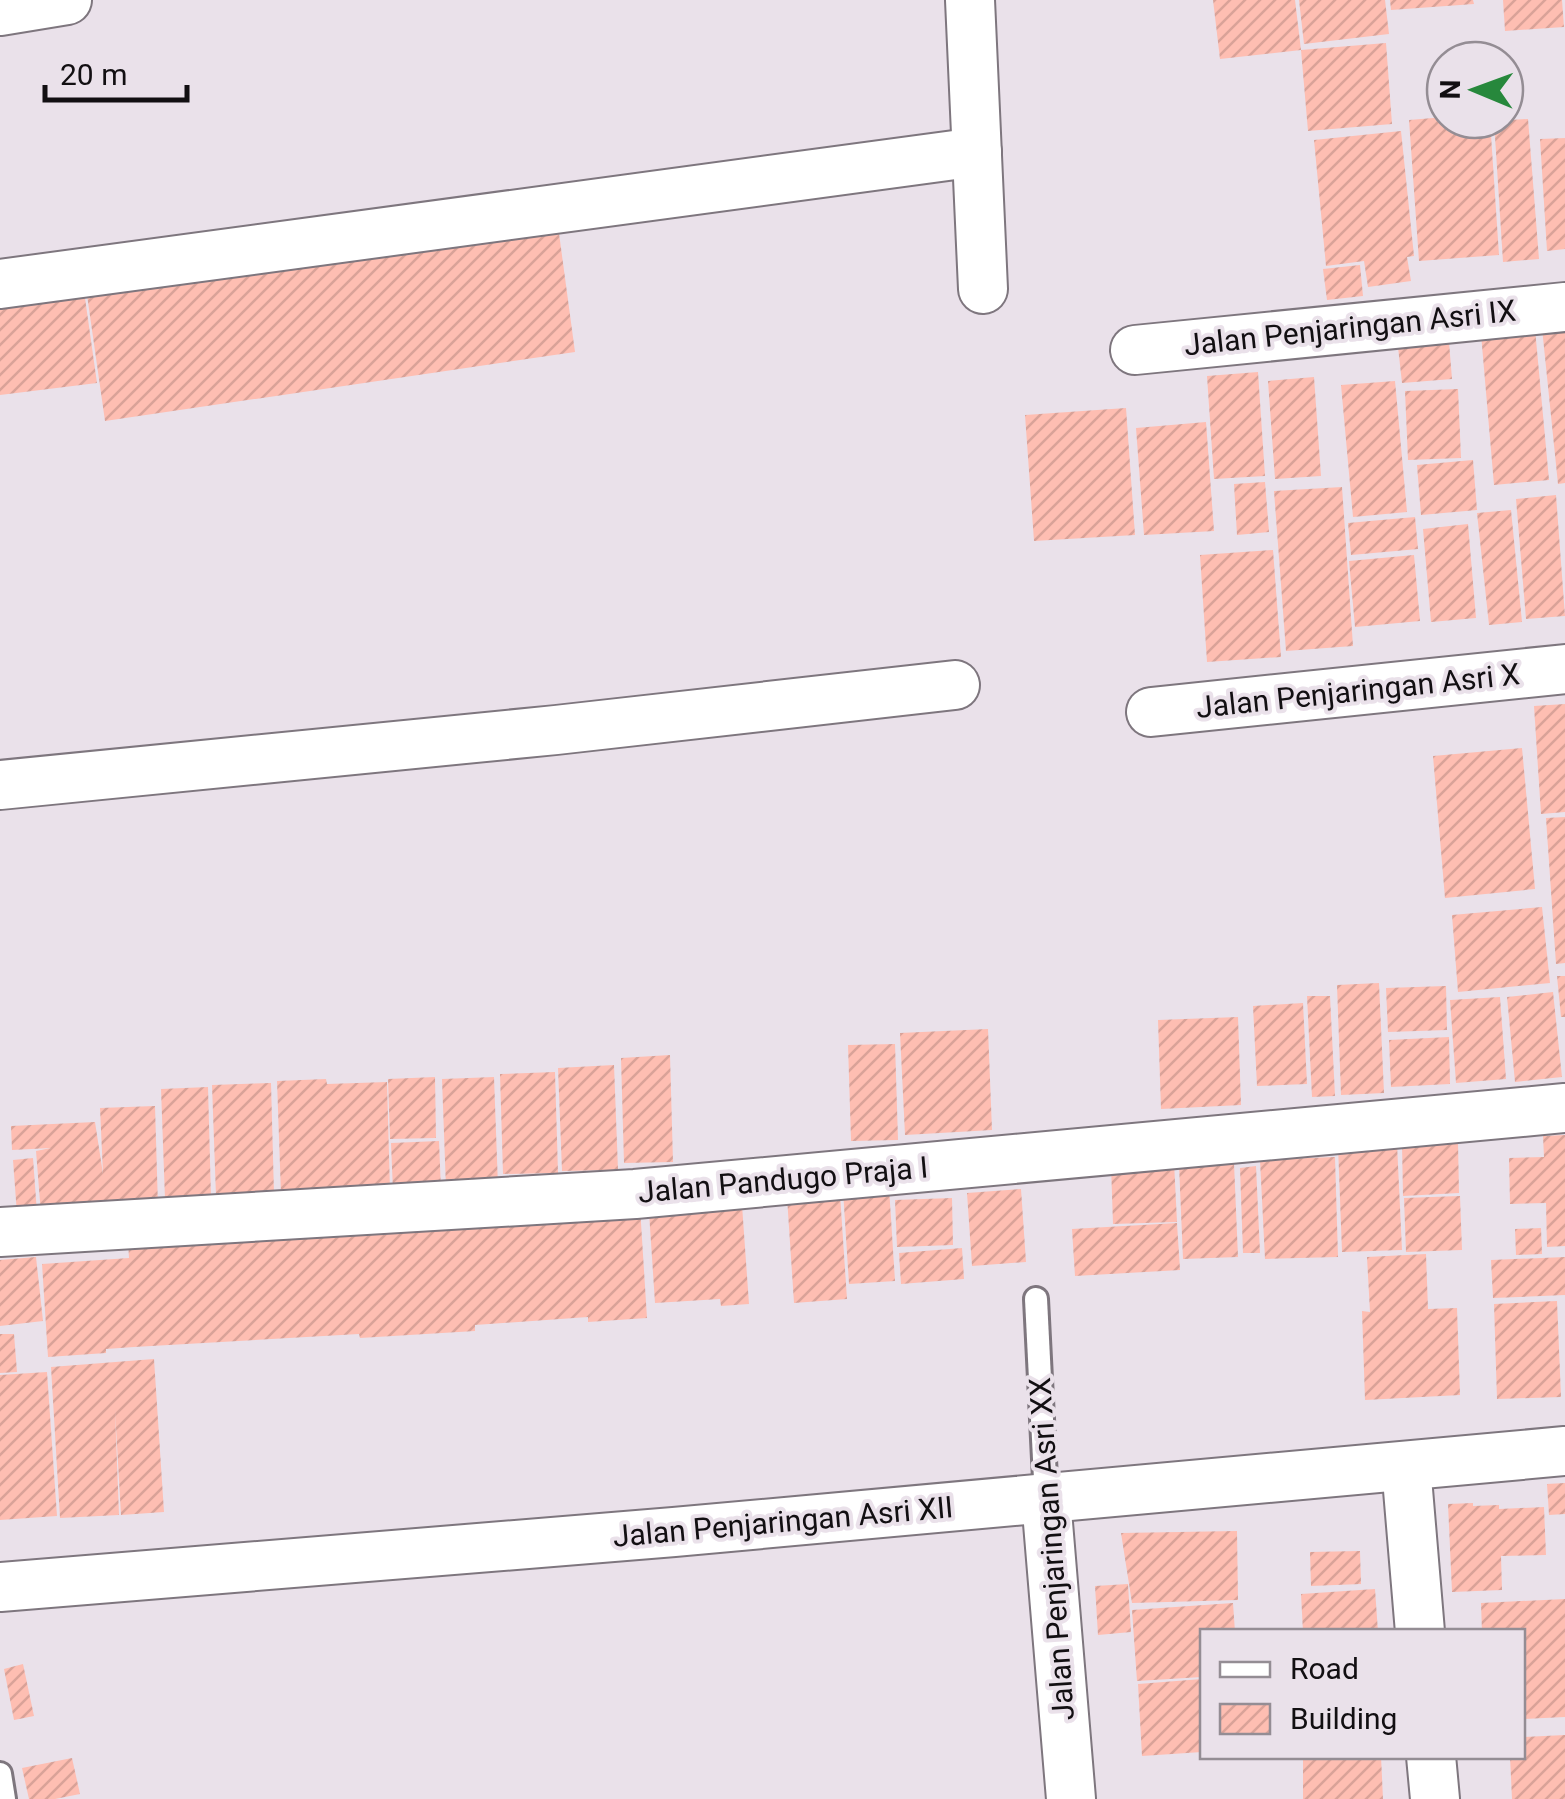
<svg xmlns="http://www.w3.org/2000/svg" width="1565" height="1799" font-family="Roboto,sans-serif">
<defs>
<pattern id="building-hatch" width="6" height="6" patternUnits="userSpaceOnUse" patternTransform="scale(2.5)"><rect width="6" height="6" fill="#febeb2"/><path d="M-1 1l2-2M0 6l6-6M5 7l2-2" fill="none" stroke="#d9a298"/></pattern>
</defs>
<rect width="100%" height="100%" fill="#eae1ea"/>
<g fill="url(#building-hatch)">
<path d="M1213,0H1295L1301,50L1220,59Z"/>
<path d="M1299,0H1385L1389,34L1304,44Z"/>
<path d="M1390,0H1473L1474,4L1391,10Z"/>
<path d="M1503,0H1562L1564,27L1505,31Z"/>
<path d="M1386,43L1392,124L1308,131L1301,50Z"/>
<path d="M1445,117V120H1490L1499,255L1419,261L1409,120Z"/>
<path d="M1528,119L1539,259L1503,262L1494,121Z"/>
<path d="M1401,131L1414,256L1407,257L1411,281L1368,287L1364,261L1326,266L1314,140Z"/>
<path d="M1565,138V249L1547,251L1540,139Z"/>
<path d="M556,211L575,352L105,421L85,281Z"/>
<path d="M1360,265L1363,296L1327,300L1323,269Z"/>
<path d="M84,291L97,383L0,395V302Z"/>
<path d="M1565,326V483L1558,484L1542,328Z"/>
<path d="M1535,329L1549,480L1494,485L1481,334Z"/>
<path d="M1449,342L1452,379L1402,383L1398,347Z"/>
<path d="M1258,372L1265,476L1214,479L1207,376Z"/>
<path d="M1314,377L1321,476L1275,479L1268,381Z"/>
<path d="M1395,381L1407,512L1353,517L1341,385Z"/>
<path d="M1458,389L1461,458L1408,460L1405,391Z"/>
<path d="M1126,408L1135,535L1034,541L1025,415Z"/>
<path d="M1206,422L1214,531L1144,535L1136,428Z"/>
<path d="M1473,460L1477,510L1421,515L1417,465Z"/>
<path d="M1265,482L1269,532L1237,535L1234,484Z"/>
<path d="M1342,487L1353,646L1286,651L1274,491Z"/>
<path d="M1556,495L1565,616L1526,619L1516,499Z"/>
<path d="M1511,510L1522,622L1489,625L1477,513Z"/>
<path d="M1415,517L1418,549L1351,555L1348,523Z"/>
<path d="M1468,524L1476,618L1431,622L1423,529Z"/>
<path d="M1273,550L1281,657L1207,662L1200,555Z"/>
<path d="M1414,555L1420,621L1355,627L1349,561Z"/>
<path d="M1565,704V812L1541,814L1534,706Z"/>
<path d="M1522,748L1535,889L1445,898L1433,756Z"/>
<path d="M1565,817V963L1556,964L1546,818Z"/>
<path d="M1542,907L1550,983L1458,992L1452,915Z"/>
<path d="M1557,976H1565V1017H1561Z"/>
<path d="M1379,983L1384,1093L1341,1095L1337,985Z"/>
<path d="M1446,986L1447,1030L1388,1032L1386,988Z"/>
<path d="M1553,992L1562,1077L1515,1082L1507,997Z"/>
<path d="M1307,996H1330L1335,1096L1312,1097Z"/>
<path d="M1500,997L1506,1079L1456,1083L1450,1000Z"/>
<path d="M1303,1003L1307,1084L1257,1086L1253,1006Z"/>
<path d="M1238,1017L1241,1105L1161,1109L1158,1020Z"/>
<path d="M988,1029L992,1130L905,1135L900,1033Z"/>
<path d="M1449,1037L1450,1084L1391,1087L1389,1040Z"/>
<path d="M895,1044L898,1140L851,1141L848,1045Z"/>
<path d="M670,1055L673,1162L624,1163L621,1058Z"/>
<path d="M614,1065L618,1170L562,1171L558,1068Z"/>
<path d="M555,1072L558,1173L503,1174L500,1074Z"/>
<path d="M435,1077L436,1138L390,1139L388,1079Z"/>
<path d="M494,1077L498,1186L446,1188L442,1079Z"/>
<path d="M326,1079L327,1084L387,1082L390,1191L281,1195L277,1081Z"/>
<path d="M271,1083L274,1194L216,1196L212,1085Z"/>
<path d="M208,1087L211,1198L165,1199L161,1089Z"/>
<path d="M155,1106L158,1207L41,1214L36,1151L51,1148L12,1150L11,1126L95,1122L103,1174L100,1108Z"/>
<path d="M1565,1135V1246L1547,1247L1546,1203L1510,1204L1509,1158L1544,1157L1543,1136Z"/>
<path d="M439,1141L441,1190L393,1191L391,1143Z"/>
<path d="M1458,1143L1459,1193L1403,1196L1402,1144Z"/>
<path d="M1397,1144L1402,1250L1342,1252L1338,1146Z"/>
<path d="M1335,1157L1338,1257L1265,1259L1260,1160Z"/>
<path d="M33,1158L37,1213L17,1214L13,1160Z"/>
<path d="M1174,1162L1177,1222L1113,1224L1111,1165Z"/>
<path d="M1234,1163L1238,1257L1183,1259L1179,1165Z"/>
<path d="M1256,1166L1260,1253H1243L1240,1168Z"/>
<path d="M889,1187L895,1281L849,1284L843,1190Z"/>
<path d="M1021,1189L1026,1262L972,1266L967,1193Z"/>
<path d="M840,1194L847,1299L794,1303L787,1197Z"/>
<path d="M1460,1196L1462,1250L1406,1252L1404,1198Z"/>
<path d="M952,1198L953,1245L897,1247L895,1200Z"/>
<path d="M742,1205L749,1304L721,1306L720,1299L655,1303L649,1212Z"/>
<path d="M640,1207L647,1318L588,1322V1317L475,1325V1331L360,1338L359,1334L134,1347L106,1349V1353L48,1357L42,1264L129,1258L128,1241Z"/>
<path d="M1177,1223L1180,1270L1075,1276L1072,1229Z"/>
<path d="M1541,1228L1542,1254L1516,1255L1515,1229Z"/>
<path d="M962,1248L964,1279L901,1284L899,1253Z"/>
<path d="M1426,1254L1428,1309L1457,1308L1460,1395L1365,1400L1362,1311L1370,1312L1367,1257Z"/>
<path d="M36,1257L43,1321L0,1326V1260Z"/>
<path d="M1565,1257V1295L1493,1298L1491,1260Z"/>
<path d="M1557,1301L1561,1397L1497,1399L1494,1304Z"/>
<path d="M0,1334H14L17,1372L0,1373Z"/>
<path d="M154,1359L164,1512L121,1515L115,1410L119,1515L60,1518L51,1367Z"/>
<path d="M47,1372L57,1516L0,1520V1375Z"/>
<path d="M1565,1483V1514L1549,1515L1547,1484Z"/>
<path d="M1473,1503V1506L1499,1505V1509L1544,1507L1546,1555L1501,1556L1502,1590L1452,1592L1448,1504Z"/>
<path d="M1237,1531L1238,1600L1132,1603L1121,1533Z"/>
<path d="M1360,1551L1361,1584L1311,1586L1310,1552Z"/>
<path d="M1128,1584L1131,1632L1098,1635L1095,1586Z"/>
<path d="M1375,1589L1378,1632H1303L1301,1594Z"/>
<path d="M1565,1599V1717L1522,1719V1632H1482L1481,1603Z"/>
<path d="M1233,1603L1235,1632H1202V1677L1137,1681L1132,1610Z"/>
<path d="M23,1664L34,1716L14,1720L4,1669Z"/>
<path d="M1202,1679V1752L1142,1756L1138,1684Z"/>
<path d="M1565,1735V1799H1512L1510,1756H1522V1737Z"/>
<path d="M1303,1756H1381L1383,1799H1303Z"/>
<path d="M72,1758L80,1794L55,1799H29L22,1768Z"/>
</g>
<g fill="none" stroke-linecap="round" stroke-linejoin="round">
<g stroke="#7e767e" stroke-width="28">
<g id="lane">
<path d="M1036,1299L1046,1499"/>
<path d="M0,1774L4,1799"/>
</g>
</g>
<g stroke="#7e767e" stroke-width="52">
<g id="street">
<path d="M970,0L983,289"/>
<path d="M0,11L67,0"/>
<path d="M0,284L977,152"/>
<path d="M1135,350L1565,307"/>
<path d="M1151,712L1565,669"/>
<path d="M0,785L556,730L955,685"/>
<path d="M0,1232L635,1194L1565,1108"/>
<path d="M1406,1466L1420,1632"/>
<path d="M1046,1499L1071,1799"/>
<path d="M0,1587L674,1532L1565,1451"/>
<path d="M1431,1756L1435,1799"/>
</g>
</g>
<use href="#lane" stroke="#fff" stroke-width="22"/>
<use href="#street" stroke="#fff" stroke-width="48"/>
</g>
<g text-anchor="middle" stroke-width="8" stroke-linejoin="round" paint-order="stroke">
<g font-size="30" fill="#120f12" stroke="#eae1ea">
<text transform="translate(1350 328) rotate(-6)" y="10">Jalan Penjaringan Asri IX</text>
<text transform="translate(1358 691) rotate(-6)" y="10">Jalan Penjaringan Asri X</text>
<text transform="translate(783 1180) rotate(-5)" y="10">Jalan Pandugo Praja I</text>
<text transform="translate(783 1522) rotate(-5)" y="10">Jalan Penjaringan Asri XII</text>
<text transform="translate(1052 1549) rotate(-94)" y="10">Jalan Penjaringan Asri XX</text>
</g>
</g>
<rect x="1200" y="1629" width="325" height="130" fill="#eae1ea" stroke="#948d94" stroke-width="2.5"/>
<rect x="1220" y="1662" width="50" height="15" fill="#ffffff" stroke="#948d94" stroke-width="2.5"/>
<text x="1290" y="1679" font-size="30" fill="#120f12">Road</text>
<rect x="1220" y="1704" width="50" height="30" fill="url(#building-hatch)" stroke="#948d94" stroke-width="2.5"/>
<text x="1290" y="1729" font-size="30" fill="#120f12">Building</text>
<g transform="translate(1475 90) rotate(271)"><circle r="48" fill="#eae1ea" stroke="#948d94" stroke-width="2.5"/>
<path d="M0-8L18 38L0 25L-18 38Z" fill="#27883c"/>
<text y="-15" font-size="28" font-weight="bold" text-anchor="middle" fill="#120f12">N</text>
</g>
<path d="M45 85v15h142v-15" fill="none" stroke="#120f12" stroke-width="5"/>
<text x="60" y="85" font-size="30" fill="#120f12" stroke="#eae1ea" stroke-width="8" paint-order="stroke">20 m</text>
</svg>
